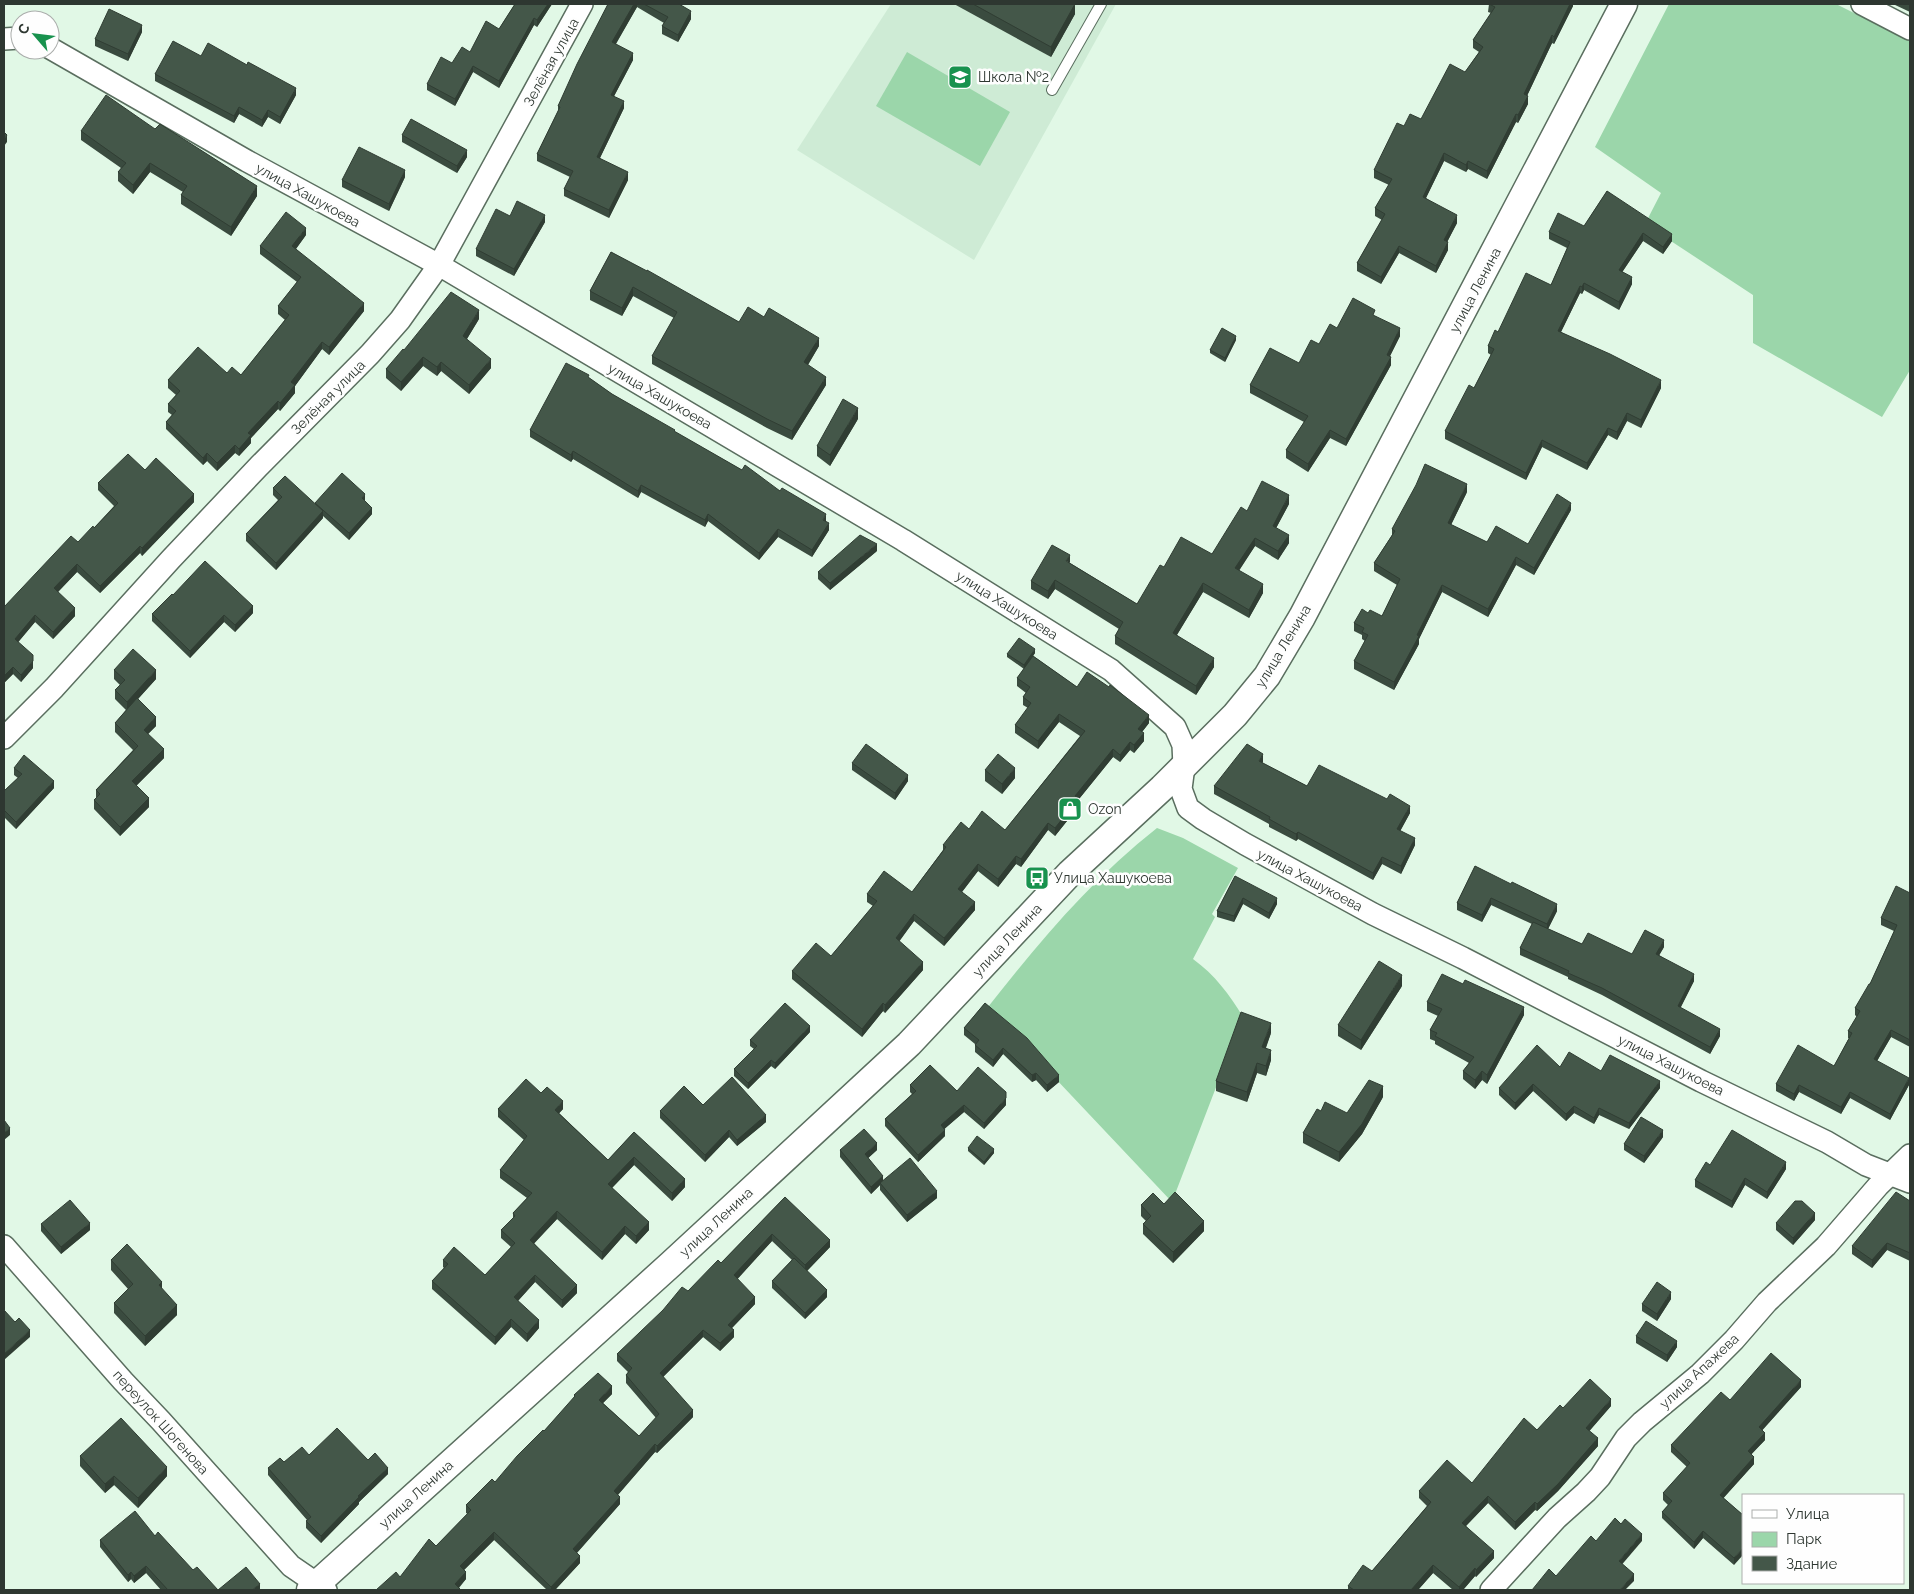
<svg xmlns="http://www.w3.org/2000/svg" width="1914" height="1594" font-family="Raleway,sans-serif">
<rect width="100%" height="100%" fill="#e1f8e6"/>
<path fill="#ceebd5" d="M891,4H1116L974,260L797,150Z"/>
<g fill="#9bd6aa">
<path d="M1669,4H1836L1910,41V370L1882,417L1753,343V295L1645,224L1661,193L1595,147Z"/>
<path d="M907,52L1010,112L980,166L876,106Z"/>
<path d="M1157,828L1183,838L1238,868L1212,914L1215,917L1193,959C1215,975 1229,994 1243,1017L1172,1202L988,1007C1039,942 1092,879 1157,828Z"/>
</g>
<g fill="none" stroke-linecap="round" stroke-linejoin="round">
<g stroke="#5a6e5f" stroke-width="12">
<path id="service" d="M1052,90L1101,4"/>
</g>
<g stroke="#5a6e5f" stroke-width="24">
<g id="minor">
<path d="M1862,4L1910,29"/>
<path d="M4,39L20,38"/>
<path d="M50,48L247,161L439,265L903,540L1111,670L1175,727L1183,745L1184,766L1181,789L1188,808L1203,819L1245,844L1373,914L1463,958L1701,1081L1827,1142L1866,1165L1910,1182"/>
<path d="M4,738L54,688L171,559L259,466L370,354L400,320L439,265L582,4"/>
<path d="M4,1246L123,1381L161,1421L291,1566L326,1590"/>
<path d="M1491,1590L1557,1518L1586,1492L1600,1477L1626,1438L1642,1422L1700,1374L1734,1340L1767,1302L1826,1246L1878,1186L1910,1155"/>
</g>
</g>
<g stroke="#5a6e5f" stroke-width="29">
<path id="tertiary" d="M310,1590L671,1264L909,1044L1070,873L1162,788L1235,715L1267,676L1302,617L1624,4"/>
</g>
<use href="#service" stroke="#fff" stroke-width="10"/>
<use href="#minor" stroke="#fff" stroke-width="21"/>
<use href="#tertiary" stroke="#fff" stroke-width="26"/>
</g>
<g fill="#3a4b3f">
<path d="M515,4H552L537,27L534,25L499,88L473,72L455,106L427,90V84L452,63L470,52L499,29Z"/>
<path d="M608,4H679L691,19L678,42L662,34V26L664,23L637,7L616,44L633,60L614,96L624,108L600,158L628,180L609,218L564,196V189L570,177L537,161V154L558,111V106Z"/>
<path d="M954,4H1074L1075,14L1051,57Z"/>
<path d="M1489,4H1573V6L1554,44L1552,43L1527,96L1528,104L1518,123L1516,122L1487,179L1468,169L1466,172L1444,161L1426,198L1457,223L1447,242L1448,250L1436,273L1399,253L1381,284L1357,271V263L1382,220L1375,216V208L1389,185L1374,178V170L1404,126L1421,119L1465,72L1479,52L1473,48V40L1491,13L1488,12Z"/>
<path d="M1893,4H1910V12Z"/>
<path d="M142,32L128,61L95,46V39Z"/>
<path d="M201,56L296,95L280,124L268,117L262,127L239,114L234,123L155,81V74Z"/>
<path d="M155,129L257,196L231,236L181,204V195L183,192L150,172L133,194L118,181V172L121,168L81,140V131Z"/>
<path d="M402,135L467,157L457,173L402,142Z"/>
<path d="M405,177L389,211L342,187V180Z"/>
<path d="M1607,191L1672,241L1663,254L1643,241L1622,272L1632,284L1619,310L1584,290L1582,294L1580,293L1561,332L1661,388L1641,428L1627,421L1617,440L1608,435L1587,470L1542,447L1526,480L1445,439V431L1474,388L1491,355L1488,353V346L1498,332L1551,285L1567,248L1549,239V232L1584,226Z"/>
<path d="M510,216L545,222L514,276L476,256V249Z"/>
<path d="M306,235L296,249L364,311L329,355L322,349L295,386V393L280,411L278,409L251,438V443L239,456L235,453L217,471L207,461L203,465L166,429V422L172,415L168,412V404L176,395L168,388V380L227,373L241,375L285,320L278,314V306L297,282L260,254V246Z"/>
<path d="M611,252L739,322L764,317L819,346L808,365L826,385L792,440L767,428L652,364V356L674,318L633,296L622,316L590,300V291Z"/>
<path d="M1375,316L1400,336L1390,356L1391,365L1346,446L1330,438L1308,472L1286,458V450L1304,422L1250,393V385L1299,363L1337,328Z"/>
<path d="M479,319L467,339L491,368L469,394L441,371L437,376L423,366L401,391L386,378V369L404,350Z"/>
<path d="M1236,340L1225,362L1210,353V350Z"/>
<path d="M589,378L612,394L675,432L742,470L780,491L826,522L829,530L812,557L778,537L759,560L708,521L705,527L641,492L638,498L573,459L571,462L530,437V430Z"/>
<path d="M858,419L830,466L817,456V446Z"/>
<path d="M145,470L194,502L142,556L140,553L100,593L77,572L58,592L75,616L53,639L35,622L18,642L33,668L21,682L13,674L4,683V607L94,528L114,506L98,490V483Z"/>
<path d="M273,488L315,505V503L365,501L372,514L349,540L323,516V518L276,570L246,541V534L278,500L273,495Z"/>
<path d="M1467,492L1451,525L1487,542L1528,544L1571,510L1534,575L1516,565L1488,617L1442,592L1419,639V644L1394,690L1354,669V661L1365,641L1362,639V635L1354,631V623L1368,613L1382,616L1397,585L1374,571V563L1392,535V529Z"/>
<path d="M1289,504L1276,528L1289,543L1278,560L1255,546L1239,570L1263,593L1249,618L1203,592L1177,635L1214,667L1196,695L1115,644V636L1119,629L1055,589L1048,599L1031,589V581L1070,563L1137,604L1164,567L1212,554L1247,511Z"/>
<path d="M877,551L830,590L818,579V572Z"/>
<path d="M173,595L253,613L235,632L224,622L190,658L152,621V614Z"/>
<path d="M1035,653L1033,656L1077,687L1149,723L1142,732L1144,741L1134,753L1130,750L1120,762L1113,757L1079,799V806L1055,836L1048,830L1021,867L1016,864L998,887L978,871L962,892L975,910L944,946L914,921L899,941L923,970L885,1013L883,1011L862,1037L792,979V971L831,956L873,906L867,902V894L912,892L943,850V845L969,829L1005,830L1080,736L1059,722L1038,749L1015,733V725L1028,708L1023,705V697L1026,693L1017,686V678L1024,669L1007,657V654Z"/>
<path d="M114,670L156,679L138,699L156,726L148,734L164,758L136,786L149,807L120,836L94,809V800L96,798V790L133,750L115,732V723L126,710L115,699V690L120,685L114,679Z"/>
<path d="M1263,762L1262,763L1307,786L1410,813L1400,831L1415,845L1401,874L1382,864L1373,880L1298,839L1296,841L1269,827V824L1214,794V786Z"/>
<path d="M852,763L908,781L895,800L852,770Z"/>
<path d="M14,768L54,788L16,829L4,817V791L18,778L14,775Z"/>
<path d="M985,770L1015,778L1002,794L985,781Z"/>
<path d="M1475,866L1557,911L1548,929L1582,944L1632,954L1664,947L1659,955L1694,981L1680,1008L1720,1036L1710,1054L1602,995L1568,979V977L1520,955V948L1532,924L1491,905L1482,922L1457,910V903Z"/>
<path d="M1235,876L1277,904L1269,919L1243,904L1234,922L1217,917V911Z"/>
<path d="M1910,893V1047L1891,1037L1877,1061L1909,1085L1890,1120L1850,1098L1841,1114L1799,1092L1794,1101L1776,1091V1084L1834,1066L1849,1038H1848V1031L1857,1017L1855,1015V1008L1870,984L1894,931L1881,925V918Z"/>
<path d="M1402,986L1361,1050L1338,1036V1025Z"/>
<path d="M1427,1002L1524,1015L1487,1084L1482,1080L1475,1089L1463,1079V1071L1469,1063L1435,1044V1041L1430,1039V1030L1438,1016L1427,1011Z"/>
<path d="M985,1003L1059,1082L1047,1092L1036,1080L1032,1082L1003,1054L993,1067L975,1052V1044L964,1035V1028Z"/>
<path d="M810,1032L775,1069L771,1066L748,1089L734,1076V1069L754,1049L750,1046V1040Z"/>
<path d="M1271,1033L1266,1048L1271,1060L1266,1076L1257,1073L1247,1102L1216,1091V1081Z"/>
<path d="M1560,1067L1601,1071L1660,1088L1629,1129L1599,1115L1594,1124L1574,1113L1566,1121L1533,1091L1515,1110L1499,1095V1088Z"/>
<path d="M910,1085L957,1091L1006,1105L984,1129L964,1112L944,1129L945,1136L918,1162L885,1126V1119L912,1094L910,1092Z"/>
<path d="M541,1093L563,1109L559,1113L608,1160L634,1132L685,1187L672,1201L634,1165L612,1188L649,1230L636,1244L625,1234L602,1260L557,1219L534,1243L577,1293L562,1308L535,1282L518,1301L539,1328L527,1342L511,1327L495,1345L432,1289V1281L444,1268L443,1267V1260L485,1275L511,1247L501,1238V1230L513,1218V1213L527,1198L500,1178V1170L524,1140L498,1117V1109Z"/>
<path d="M1383,1097L1362,1134L1339,1162L1303,1143V1133L1321,1111L1347,1113Z"/>
<path d="M703,1105L766,1122L737,1146L729,1137L705,1162L660,1118V1111Z"/>
<path d="M1663,1137L1644,1163L1624,1150V1144Z"/>
<path d="M968,1148L994,1153L984,1165L968,1151Z"/>
<path d="M840,1150H877L868,1158L883,1180L937,1198L907,1222L880,1190V1185L871,1194L840,1157Z"/>
<path d="M1786,1169L1767,1199L1745,1185L1732,1208L1695,1187V1180Z"/>
<path d="M785,1197L830,1247L807,1271L827,1297L805,1319L772,1288V1281L792,1260L772,1241L737,1279L755,1304L732,1328L734,1337L720,1351L703,1337L663,1377L693,1417L657,1453L655,1452L618,1495L620,1504L577,1553L580,1563L555,1590H547L494,1540L464,1570L466,1579L459,1588L400,1577L436,1546L468,1514L466,1513V1505L495,1482L544,1431L574,1398V1395L612,1394L603,1403L639,1436L656,1418L626,1383V1375L628,1372L617,1361V1354L688,1291L721,1263Z"/>
<path d="M1910,1201V1261L1887,1250L1872,1268L1852,1254V1246Z"/>
<path d="M1164,1204L1204,1231L1173,1263L1143,1234V1224L1146,1221L1141,1216V1205Z"/>
<path d="M1815,1220L1793,1245L1776,1230V1223Z"/>
<path d="M41,1224L90,1230L61,1254L41,1231Z"/>
<path d="M111,1260L162,1290L177,1315L145,1346L114,1313V1303L128,1289L111,1270Z"/>
<path d="M1671,1299L1657,1321L1642,1311V1304Z"/>
<path d="M1636,1336L1677,1347L1667,1362L1636,1343Z"/>
<path d="M1801,1387L1762,1430L1765,1440L1751,1454L1754,1464L1723,1498L1743,1515L1734,1565L1703,1538L1694,1549L1662,1518V1512L1668,1505L1663,1500V1493L1687,1467L1671,1452V1445L1730,1400Z"/>
<path d="M1611,1406L1589,1431L1598,1446L1558,1491L1537,1511L1535,1510L1515,1530L1488,1503L1466,1526L1494,1558L1476,1577L1475,1576L1463,1590H1453L1433,1573L1418,1590H1348V1586L1372,1571L1427,1506L1419,1498V1491L1472,1483L1563,1408Z"/>
<path d="M309,1455L368,1460L388,1474L359,1502V1504L321,1543L306,1528V1521L307,1520L268,1475V1468L284,1462Z"/>
<path d="M80,1456L167,1476L138,1508L114,1485L105,1493L80,1466Z"/>
<path d="M155,1536L193,1570L218,1590H260H161L146,1573L134,1583L131,1579L128,1582L100,1547V1540Z"/>
</g>
<g fill="#303d33">
<path d="M548,4H552L537,27V20Z"/>
<path d="M634,4H637V7L612,50V42Z"/>
<path d="M1075,4V14L1051,57V47Z"/>
<path d="M1570,4H1573V6L1554,44V37Z"/>
<path d="M691,11V19L678,42V35Z"/>
<path d="M534,18V25L499,88V81Z"/>
<path d="M142,25V32L128,61V54Z"/>
<path d="M1552,35V43L1524,102V94Z"/>
<path d="M633,53V60L611,102V95Z"/>
<path d="M473,66V72L455,106V99Z"/>
<path d="M296,88V95L280,124V117Z"/>
<path d="M1528,96V104L1518,123V115Z"/>
<path d="M624,101V108L597,164V157Z"/>
<path d="M239,107V114L234,123V116Z"/>
<path d="M268,110V117L262,127V120Z"/>
<path d="M1516,114V122L1487,179V171Z"/>
<path d="M7,135V142L4,146V139Z"/>
<path d="M467,150V157L457,173V166Z"/>
<path d="M1444,153V161L1423,204V197Z"/>
<path d="M1468,161V169L1466,172V165Z"/>
<path d="M150,163V172L133,194V185Z"/>
<path d="M405,170V177L389,211V204Z"/>
<path d="M628,172V180L609,218V210Z"/>
<path d="M257,186V196L231,236V227Z"/>
<path d="M545,215V222L514,276V269Z"/>
<path d="M1457,215V223L1444,248V240Z"/>
<path d="M306,228V235L292,254V246Z"/>
<path d="M1643,233V241L1619,277V270Z"/>
<path d="M1672,234V241L1663,254V247Z"/>
<path d="M1448,242V250L1436,273V266Z"/>
<path d="M1399,246V253L1381,284V277Z"/>
<path d="M1632,277V284L1619,310V302Z"/>
<path d="M1584,283V290L1582,294V287Z"/>
<path d="M1580,286V293L1558,338V331Z"/>
<path d="M633,287V296L622,316V308Z"/>
<path d="M364,303V311L329,355V347Z"/>
<path d="M479,310V319L463,345V336Z"/>
<path d="M1400,328V336L1387,362V355Z"/>
<path d="M1236,336V340L1225,362V358Z"/>
<path d="M819,338V346L804,371V362Z"/>
<path d="M322,342V349L295,386V393L280,411V403L291,382Z"/>
<path d="M423,357V366L401,391V382Z"/>
<path d="M1391,357V365L1346,446V439Z"/>
<path d="M491,359V368L469,394V385Z"/>
<path d="M441,362V371L437,376V367Z"/>
<path d="M826,377V385L792,440V431Z"/>
<path d="M1661,380V388L1641,428V420Z"/>
<path d="M278,401V409L251,438V443L239,456V449L248,433Z"/>
<path d="M858,408V419L830,466V455Z"/>
<path d="M1627,413V421L1617,440V432Z"/>
<path d="M1608,428V435L1587,470V463Z"/>
<path d="M1330,430V438L1308,472V464Z"/>
<path d="M1542,440V447L1526,480V473Z"/>
<path d="M235,445V453L217,471V463Z"/>
<path d="M573,451V459L571,462V455Z"/>
<path d="M207,453V461L203,465V458Z"/>
<path d="M1467,484V492L1448,531V523Z"/>
<path d="M641,485V492L638,498V491Z"/>
<path d="M194,494V502L142,556V548Z"/>
<path d="M365,494V501L362,498Z"/>
<path d="M1289,495V504L1273,534V526Z"/>
<path d="M1571,503V510L1534,575V568Z"/>
<path d="M372,508V514L349,540V533Z"/>
<path d="M323,511V518L276,570V563Z"/>
<path d="M708,514V521L705,527V520Z"/>
<path d="M826,514V521L823,527V520Z"/>
<path d="M829,523V530L812,557V550Z"/>
<path d="M778,529V537L759,560V553Z"/>
<path d="M1289,535V543L1278,560V551Z"/>
<path d="M1255,538V546L1235,577V568Z"/>
<path d="M877,544V551L830,590V583Z"/>
<path d="M140,546V553L100,593V586Z"/>
<path d="M1070,555V563L1066,561Z"/>
<path d="M1516,557V565L1488,617V609Z"/>
<path d="M77,564V572L54,596V588Z"/>
<path d="M1055,580V589L1048,599V591Z"/>
<path d="M1203,583V592L1173,641V633Z"/>
<path d="M1263,584V593L1249,618V610Z"/>
<path d="M1442,585V592L1419,639V644L1394,690V682Z"/>
<path d="M253,606V613L235,632V625Z"/>
<path d="M75,608V616L53,639V632Z"/>
<path d="M35,615V622L15,646V639Z"/>
<path d="M224,615V622L190,658V651Z"/>
<path d="M1035,649V653L1024,669V665Z"/>
<path d="M1214,658V667L1196,695V686Z"/>
<path d="M33,661V668L21,682V675Z"/>
<path d="M13,667V674L4,683V676Z"/>
<path d="M156,670V679L127,711V702Z"/>
<path d="M1059,714V722L1038,749V741Z"/>
<path d="M1149,715V723L1138,737V729Z"/>
<path d="M156,717V726L144,738V730Z"/>
<path d="M1144,733V741L1134,753V745Z"/>
<path d="M1130,742V750L1120,762V755Z"/>
<path d="M164,749V758L132,790V781Z"/>
<path d="M1113,749V757L1079,799V806L1055,836V828L1075,796Z"/>
<path d="M1263,754V762L1259,768V761Z"/>
<path d="M1015,768V778L1002,794V784Z"/>
<path d="M908,775V781L895,800V793Z"/>
<path d="M54,781V788L16,829V822Z"/>
<path d="M149,798V807L120,836V827Z"/>
<path d="M1410,806V813L1397,837V829Z"/>
<path d="M1048,823V830L1021,867V859Z"/>
<path d="M1298,832V839L1296,841V834Z"/>
<path d="M1415,838V845L1401,874V866Z"/>
<path d="M1016,856V864L998,887V879Z"/>
<path d="M1382,857V864L1373,880V873Z"/>
<path d="M978,864V871L958,897V889Z"/>
<path d="M1243,898V904L1234,922V916Z"/>
<path d="M1277,898V904L1269,919V913Z"/>
<path d="M1491,898V905L1482,922V915Z"/>
<path d="M975,902V910L944,946V938Z"/>
<path d="M1557,904V911L1547,931V924Z"/>
<path d="M914,914V921L896,946V938Z"/>
<path d="M1664,940V947L1656,961V954Z"/>
<path d="M923,962V970L885,1013V1005Z"/>
<path d="M1694,974V981L1678,1013V1006Z"/>
<path d="M1402,975V986L1361,1050V1040Z"/>
<path d="M883,1003V1011L862,1037V1029Z"/>
<path d="M1524,1007V1015L1487,1084V1075Z"/>
<path d="M1271,1023V1033L1262,1057V1047Z"/>
<path d="M810,1026V1032L775,1069V1063Z"/>
<path d="M1720,1029V1036L1710,1054V1047Z"/>
<path d="M1891,1030V1037L1874,1066V1059Z"/>
<path d="M1003,1048V1054L993,1067V1060Z"/>
<path d="M1271,1050V1060L1266,1076V1066Z"/>
<path d="M771,1060V1066L748,1089V1083Z"/>
<path d="M1257,1063V1073L1247,1102V1092Z"/>
<path d="M1482,1071V1080L1475,1089V1080Z"/>
<path d="M1036,1073V1080L1032,1082V1075Z"/>
<path d="M1059,1075V1082L1047,1092V1085Z"/>
<path d="M1909,1078V1085L1890,1120V1114Z"/>
<path d="M1660,1081V1088L1629,1129V1123Z"/>
<path d="M1533,1084V1091L1515,1110V1103Z"/>
<path d="M1799,1085V1092L1794,1101V1094Z"/>
<path d="M1383,1086V1097L1362,1134L1339,1162V1152Z"/>
<path d="M1850,1092V1098L1841,1114V1107Z"/>
<path d="M1006,1098V1105L984,1129V1123Z"/>
<path d="M563,1101V1109L555,1118V1110Z"/>
<path d="M964,1105V1112L941,1132V1125Z"/>
<path d="M1574,1106V1113L1566,1121V1114Z"/>
<path d="M1599,1108V1115L1594,1124V1118Z"/>
<path d="M766,1115V1122L737,1146V1140Z"/>
<path d="M10,1128V1135L4,1140V1133Z"/>
<path d="M729,1130V1137L705,1162V1155Z"/>
<path d="M945,1130V1136L918,1162V1155Z"/>
<path d="M1663,1130V1137L1644,1163V1156Z"/>
<path d="M877,1143V1150L865,1161V1154Z"/>
<path d="M994,1149V1153L984,1165V1162Z"/>
<path d="M634,1157V1165L608,1192V1184Z"/>
<path d="M1786,1162V1169L1767,1199V1192Z"/>
<path d="M883,1176V1183H880V1185L871,1194V1187Z"/>
<path d="M1745,1178V1185L1732,1208V1201Z"/>
<path d="M685,1179V1187L672,1201V1193Z"/>
<path d="M937,1191V1198L907,1222V1215Z"/>
<path d="M557,1211V1219L530,1248V1240Z"/>
<path d="M1815,1213V1220L1793,1245V1238Z"/>
<path d="M1204,1221V1231L1173,1263V1252Z"/>
<path d="M649,1222V1230L636,1244V1236Z"/>
<path d="M90,1223V1230L61,1254V1247Z"/>
<path d="M625,1226V1234L602,1260V1252Z"/>
<path d="M772,1234V1241L734,1283V1275Z"/>
<path d="M830,1240V1247L805,1273V1265Z"/>
<path d="M1887,1243V1250L1872,1268V1260Z"/>
<path d="M535,1275V1282L514,1305V1297Z"/>
<path d="M162,1282V1292L159,1285Z"/>
<path d="M577,1285V1293L562,1308V1300Z"/>
<path d="M827,1290V1297L805,1319V1313Z"/>
<path d="M1671,1292V1299L1657,1321V1314Z"/>
<path d="M755,1297V1304L728,1332V1325Z"/>
<path d="M177,1305V1315L145,1346V1336Z"/>
<path d="M511,1319V1327L495,1345V1337Z"/>
<path d="M539,1320V1328L527,1342V1334Z"/>
<path d="M30,1330V1337L4,1360V1354Z"/>
<path d="M703,1330V1337L660,1380V1373Z"/>
<path d="M734,1330V1337L720,1351V1343Z"/>
<path d="M1677,1341V1347L1667,1362V1355Z"/>
<path d="M1801,1380V1387L1759,1434V1427Z"/>
<path d="M612,1386V1394L599,1407V1400Z"/>
<path d="M1611,1399V1406L1586,1435V1428Z"/>
<path d="M693,1410V1417L657,1453V1446Z"/>
<path d="M1765,1433V1440L1748,1458V1451Z"/>
<path d="M1598,1438V1446L1558,1491L1537,1511V1504Z"/>
<path d="M655,1444V1452L614,1499V1491Z"/>
<path d="M1754,1457V1464L1720,1502V1495Z"/>
<path d="M167,1467V1476L138,1508V1498Z"/>
<path d="M388,1468V1474L359,1502V1504L321,1543V1536L358,1496Z"/>
<path d="M114,1476V1485L105,1493V1484Z"/>
<path d="M1488,1496V1503L1462,1530V1523Z"/>
<path d="M620,1497V1504L573,1557V1549Z"/>
<path d="M1535,1502V1510L1515,1530V1522Z"/>
<path d="M1703,1531V1538L1694,1549V1542Z"/>
<path d="M494,1532V1540L460,1574V1566Z"/>
<path d="M1642,1534V1541L1619,1568V1561Z"/>
<path d="M1743,1548V1555L1734,1565V1558Z"/>
<path d="M1494,1551V1558L1476,1577V1570Z"/>
<path d="M580,1556V1563L555,1590H551V1587Z"/>
<path d="M1433,1565V1573L1418,1590H1411Z"/>
<path d="M146,1566V1573L134,1583V1576Z"/>
<path d="M1475,1568V1576L1463,1590H1459V1587Z"/>
<path d="M131,1572V1579L128,1582V1575Z"/>
<path d="M466,1572V1579L456,1590L455,1584Z"/>
<path d="M1634,1574V1581L1625,1590H1620Z"/>
<path d="M260,1584V1590H252Z"/>
</g>
<g fill="#445749" stroke="#303d33">
<path d="M515,4H548L537,20L534,18L499,81L473,66L455,99L427,84L441,57L452,63L462,47L470,52L486,21L499,29Z"/>
<path d="M608,4H634L612,42L633,53L611,95L624,101L597,157L628,172L609,210L564,189L573,171L537,154L560,107L558,106L577,64Z"/>
<path d="M644,4H679L691,11L678,35L662,26L668,17Z"/>
<path d="M973,4H1075L1051,47Z"/>
<path d="M1489,4H1570L1554,37L1552,35L1524,94L1528,96L1518,115L1516,114L1487,171L1468,161L1466,165L1444,153L1423,197L1457,215L1444,240L1448,242L1436,266L1399,246L1381,277L1357,263L1385,214L1375,208L1392,179L1374,170L1397,123L1404,126L1410,114L1421,119L1450,64L1465,72L1483,47L1473,40L1495,7Z"/>
<path d="M109,9L142,25L128,54L95,39Z"/>
<path d="M173,41L201,56L208,43L247,65L248,62L296,88L280,117L268,110L262,120L239,107L234,116L155,74Z"/>
<path d="M106,95L155,129L160,124L257,186L231,227L181,195L187,186L150,163L133,185L118,172L126,163L81,131Z"/>
<path d="M411,119L467,150L457,166L402,135Z"/>
<path d="M4,132L7,135L4,139Z"/>
<path d="M359,147L405,170L389,204L342,180Z"/>
<path d="M1607,191L1672,234L1663,247L1643,233L1619,270L1632,277L1619,302L1584,283L1582,287L1580,286L1558,331L1610,354L1661,380L1641,420L1627,413L1617,432L1608,428L1587,463L1542,440L1526,473L1445,431L1469,385L1474,388L1494,349L1488,346L1495,330L1498,332L1526,273L1551,285L1570,242L1549,232L1558,213L1584,226Z"/>
<path d="M517,201L545,215L514,269L476,249L496,209L510,216Z"/>
<path d="M286,212L306,228L292,246L364,303L329,347L322,342L291,382L295,385L280,403L278,401L248,433L251,435L239,449L235,445L217,463L207,453L203,458L166,422L176,411L168,404L180,391L168,380L198,347L227,373L232,367L241,375L289,315L278,306L301,277L260,246Z"/>
<path d="M611,252L647,271V270L739,322L748,307L764,317L769,308L819,338L804,362L826,377L792,431L767,419L652,356L677,312L633,287L622,308L590,291Z"/>
<path d="M451,292L479,310L463,336L491,359L469,385L441,362L437,367L423,357L401,382L386,369L403,349L404,350Z"/>
<path d="M1353,298L1375,310L1373,315L1400,328L1387,355L1391,357L1346,439L1330,430L1308,464L1286,450L1308,416L1250,385L1270,348L1299,363L1311,340L1319,344L1330,324L1337,328Z"/>
<path d="M1222,328L1236,336L1225,358L1210,350Z"/>
<path d="M566,363L589,375L588,377L612,394L675,430L674,431L742,470L745,465L780,491L782,488L826,514L823,520L829,523L812,550L778,529L759,553L708,514L705,520L641,485L638,491L573,451L571,455L530,430Z"/>
<path d="M843,399L858,408L830,455L817,446Z"/>
<path d="M128,454L145,470L156,458L194,494L142,548L140,546L100,586L77,564L54,588L75,608L53,632L35,615L15,639L33,655V661L21,675L13,667L4,676V607L71,536L78,542L93,526L94,528L118,503L98,483Z"/>
<path d="M1425,464L1467,484L1448,523L1487,542L1496,526L1528,544L1557,494L1571,503L1534,568L1516,557L1488,609L1442,585L1417,635L1419,636L1394,682L1354,661L1368,635L1362,632L1364,628L1354,623L1362,609L1368,613L1370,610L1382,616L1400,579L1374,563L1395,531L1392,529L1416,485Z"/>
<path d="M342,473L365,494L362,498L372,508L349,533L315,503Z"/>
<path d="M285,476L323,511L276,563L246,534L282,497L273,488Z"/>
<path d="M1262,481L1289,495L1273,526L1289,535L1278,551L1255,538L1235,568L1263,584L1249,610L1203,583L1173,633L1214,658L1196,686L1115,636L1123,622L1055,580L1048,591L1031,581L1052,545L1070,555L1066,561L1137,604L1160,565L1164,567L1181,537L1212,554L1241,507L1247,511Z"/>
<path d="M860,535L877,544L830,583L818,572Z"/>
<path d="M205,561L253,606L235,625L224,615L190,651L152,614L172,594L173,595Z"/>
<path d="M1019,638L1035,649L1024,665L1007,654Z"/>
<path d="M133,649L156,670L127,702L115,690L125,680L114,670Z"/>
<path d="M1033,656L1077,687L1087,672L1109,687L1110,685L1149,715L1138,729L1144,733L1134,745L1130,742L1120,755L1113,749L1075,796L1079,798L1055,828L1048,823L1021,859L1016,856L998,879L978,864L958,889L975,902L944,938L914,914L896,938L923,962L885,1005L883,1003L862,1029L792,971L816,943L831,956L877,901L867,894L884,871L912,892L946,847L943,845L961,822L969,829L982,811L1005,830L1085,731L1059,714L1038,741L1015,725L1031,703L1023,697L1030,687L1017,678Z"/>
<path d="M137,698L156,717L144,730L164,749L132,781L149,798L120,827L94,800L100,794L96,790L138,746L115,723Z"/>
<path d="M866,744L908,775L895,793L852,763Z"/>
<path d="M1247,744L1263,754L1259,761L1307,786L1319,765L1387,799L1390,794L1410,806L1397,829L1415,838L1401,866L1382,857L1373,873L1298,832L1296,834L1269,819L1270,817L1214,786Z"/>
<path d="M998,754L1015,768L1002,784L985,770Z"/>
<path d="M24,755L54,781L16,822L4,810V791L22,774L14,768Z"/>
<path d="M1475,866L1511,884L1512,882L1557,904L1547,924L1491,898L1482,915L1457,903Z"/>
<path d="M1235,876L1277,898L1269,913L1243,898L1234,916L1217,911Z"/>
<path d="M1896,886L1910,893V1040L1891,1030L1874,1059L1909,1078L1890,1114L1850,1092L1841,1107L1799,1085L1794,1094L1776,1084L1798,1045L1834,1066L1852,1033L1848,1031L1860,1011L1855,1008L1869,984H1870L1897,925L1881,918Z"/>
<path d="M1533,922L1582,944L1588,933L1632,954L1645,930L1664,940L1656,954L1694,974L1678,1006L1720,1029L1710,1047L1602,988L1568,973L1569,971L1520,948Z"/>
<path d="M1379,961L1402,975L1361,1040L1338,1025Z"/>
<path d="M1442,974L1463,984L1465,980L1524,1007L1487,1075L1482,1071L1475,1080L1463,1071L1474,1057L1435,1036L1437,1033L1430,1030L1442,1009L1427,1002Z"/>
<path d="M785,1003L810,1026L775,1063L771,1060L748,1083L734,1069L757,1046L750,1040Z"/>
<path d="M985,1003L1027,1038L1059,1075L1047,1085L1036,1073L1032,1075L1003,1048L993,1060L975,1045L979,1040L964,1028Z"/>
<path d="M1241,1012L1271,1023L1262,1047L1271,1050L1266,1066L1257,1063L1247,1092L1216,1081Z"/>
<path d="M1537,1045L1560,1067L1569,1052L1601,1071L1610,1055L1660,1081L1629,1123L1599,1108L1594,1118L1574,1106L1566,1114L1533,1084L1515,1103L1499,1088Z"/>
<path d="M930,1065L957,1091L978,1067L1006,1092V1098L984,1123L964,1105L941,1125L945,1130L918,1155L885,1119L916,1091L910,1085Z"/>
<path d="M732,1077L766,1115L737,1140L729,1130L705,1155L660,1111L684,1086L703,1105Z"/>
<path d="M526,1079L541,1093L547,1087L563,1101L555,1110L608,1160L634,1132L685,1179L672,1193L634,1157L608,1184L649,1222L636,1236L625,1226L602,1252L557,1211L530,1240L577,1285L562,1300L535,1275L514,1297L539,1320L527,1334L511,1319L495,1337L432,1281L448,1264L443,1260L454,1247L485,1275L515,1243L501,1230L515,1216L513,1213L532,1193L500,1170L527,1136L498,1109Z"/>
<path d="M1369,1080L1383,1086L1362,1124L1339,1152L1303,1133L1317,1109L1321,1111L1325,1102L1347,1113Z"/>
<path d="M1641,1117L1663,1130L1644,1156L1624,1144Z"/>
<path d="M4,1120L10,1128L4,1133Z"/>
<path d="M864,1129L877,1143L865,1154L883,1176L871,1187L840,1150Z"/>
<path d="M1732,1130L1786,1162L1767,1192L1745,1178L1732,1201L1695,1180L1706,1162L1710,1165Z"/>
<path d="M977,1136L994,1149L984,1162L968,1148Z"/>
<path d="M910,1158L937,1191L907,1215L880,1183Z"/>
<path d="M1175,1192L1204,1221L1173,1252L1143,1224L1151,1216L1141,1205L1153,1193L1164,1204Z"/>
<path d="M1896,1192L1910,1201V1253L1887,1243L1872,1260L1852,1246Z"/>
<path d="M785,1197L830,1240L805,1265L772,1234L734,1275L755,1297L728,1325L734,1330L720,1343L703,1330L660,1373L693,1410L657,1446L655,1444L614,1491L620,1497L573,1549L580,1556L551,1587L494,1532L460,1566L466,1572L455,1584L461,1590H376L396,1572L400,1577L429,1539L436,1546L471,1510L466,1505L492,1479L495,1482L517,1456L543,1430L544,1431L575,1396L574,1395L598,1373L612,1386L599,1400L639,1436L659,1414L626,1375L632,1368L617,1354L663,1310L682,1287L688,1291L718,1260L721,1263Z"/>
<path d="M70,1200L90,1223L61,1247L41,1224Z"/>
<path d="M1795,1201H1802L1815,1213L1793,1238L1776,1223Z"/>
<path d="M127,1244L162,1282L159,1285L177,1305L145,1336L114,1303L133,1284L111,1260Z"/>
<path d="M794,1258L827,1290L805,1313L772,1281Z"/>
<path d="M1657,1282L1671,1292L1657,1314L1642,1304Z"/>
<path d="M4,1310L15,1322L19,1318L30,1330L4,1354Z"/>
<path d="M1646,1321L1677,1341L1667,1355L1636,1336Z"/>
<path d="M1771,1353L1801,1380L1759,1427L1765,1433L1748,1451L1754,1457L1720,1495L1743,1515V1548L1734,1558L1703,1531L1694,1542L1662,1512L1672,1501L1663,1493L1690,1463L1671,1445L1721,1392L1730,1400Z"/>
<path d="M1590,1379L1611,1399L1586,1428L1598,1438L1558,1484L1537,1504L1535,1502L1515,1522L1488,1496L1462,1523L1494,1551L1476,1570L1475,1568L1459,1587L1433,1565L1411,1590H1354L1348,1586L1363,1565L1372,1571L1431,1502L1419,1491L1447,1460L1472,1483L1524,1418L1537,1430L1560,1405L1563,1408Z"/>
<path d="M121,1418L167,1467L138,1498L114,1476L105,1484L80,1456Z"/>
<path d="M337,1428L368,1460L375,1453L388,1468L358,1496L359,1497L321,1536L306,1521L311,1517L268,1468L280,1458L284,1462L302,1447L309,1455Z"/>
<path d="M135,1511L155,1536L158,1532L193,1570L197,1567L218,1590L246,1567L260,1584L252,1590H168L146,1566L134,1576L131,1572L128,1575L100,1540Z"/>
<path d="M1615,1518L1621,1524L1625,1519L1642,1534L1619,1561L1634,1574L1620,1590H1532L1549,1569L1556,1576L1591,1536L1596,1541Z"/>
</g>
<defs>
<g id="school-square" transform="scale(1.25)"><rect x="-9" y="-9" width="18" height="18" rx="4" fill="#18924e" stroke="#fefefe"/><path d="M0-5L7-2L0 1L-7-2ZM-4 1L0 2.5L4 1V4Q0 6-4 4Z" fill="#fff"/></g>
<g id="shop-square" transform="scale(1.25)"><rect x="-9" y="-9" width="18" height="18" rx="4" fill="#18924e" stroke="#fefefe"/><path d="M-5-2.5h2.3a2.7 3.5 0 0 1 5.4 0H5L5.5 6h-11ZM-1.5-2.5h3a1.5 2.3 0 0 0-3 0Z" fill="#fff"/></g>
<g id="bus-square" transform="scale(1.25)"><rect x="-9" y="-9" width="18" height="18" rx="4" fill="#18924e" stroke="#fefefe"/><path d="M-5-6H5V4H4V6H2V4H-2V6H-4V4H-5ZM-3.5-4V0h7V-4ZM-3.5 1.2v1.5H-2V1.2ZM2 1.2v1.5H3.5V1.2Z" fill="#fff"/></g>
</defs>
<g fill-rule="evenodd">
<use href="#school-square" x="960" y="77"/>
<use href="#shop-square" x="1070" y="809"/>
<use href="#bus-square" x="1037" y="878"/>
</g>
<g text-anchor="middle" stroke-width="5" stroke-linejoin="round" paint-order="stroke">
<g font-size="14" fill="#2e3731" stroke="#fefefe">
<text transform="translate(551 62) rotate(-61)" y="5">Зелёная улица</text>
<text transform="translate(308 195) rotate(29)" y="5">улица Хашукоева</text>
<text transform="translate(1475 290) rotate(-62)" y="5">улица Ленина</text>
<text transform="translate(660 396) rotate(30)" y="5">улица Хашукоева</text>
<text transform="translate(328 397) rotate(-45)" y="5">Зелёная улица</text>
<text transform="translate(1007 605) rotate(32)" y="5">улица Хашукоева</text>
<text transform="translate(1283 646) rotate(-59)" y="5">улица Ленина</text>
<text transform="translate(1310 880) rotate(28)" y="5">улица Хашукоева</text>
<text transform="translate(1007 940) rotate(-47)" y="5">улица Ленина</text>
<text transform="translate(1671 1065) rotate(27)" y="5">улица Хашукоева</text>
<text transform="translate(716 1222) rotate(-43)" y="5">улица Ленина</text>
<text transform="translate(1699 1371) rotate(-43)" y="5">улица Апажева</text>
<text transform="translate(161 1422) rotate(48)" y="5">переулок Шогенова</text>
<text transform="translate(416 1494) rotate(-42)" y="5">улица Ленина</text>
</g>
<g font-size="14" fill="#2e3731" stroke="#fefefe" text-anchor="start">
<text x="978" y="82">Школа №2</text>
<text x="1088" y="814">Ozon</text>
<text x="1054" y="883">Улица Хашукоева</text>
</g>
</g>
<rect width="1914" height="1594" fill="none" stroke="#2e3731" stroke-width="10"/>
<rect x="1742" y="1494" width="162" height="90" fill="#fefefe" stroke="#abaeac"/>
<rect x="1752" y="1510" width="25" height="8" fill="#ffffff" stroke="#abaeac"/>
<text x="1786" y="1519" font-size="15" fill="#2e3731">Улица</text>
<rect x="1752" y="1532" width="25" height="15" fill="#9bd6aa" stroke="#abaeac"/>
<text x="1786" y="1544" font-size="15" fill="#2e3731">Парк</text>
<rect x="1752" y="1556" width="25" height="15" fill="#445749" stroke="#abaeac"/>
<text x="1786" y="1569" font-size="15" fill="#2e3731">Здание</text>
<g transform="translate(35 35) rotate(298)"><circle r="24" fill="#fefefe" stroke="#abaeac"/>
<path d="M0-4L9 19L0 12L-9 19Z" fill="#18924e"/>
<text y="-8" font-size="14" font-weight="bold" text-anchor="middle" fill="#2e3731">С</text>
</g>
</svg>
